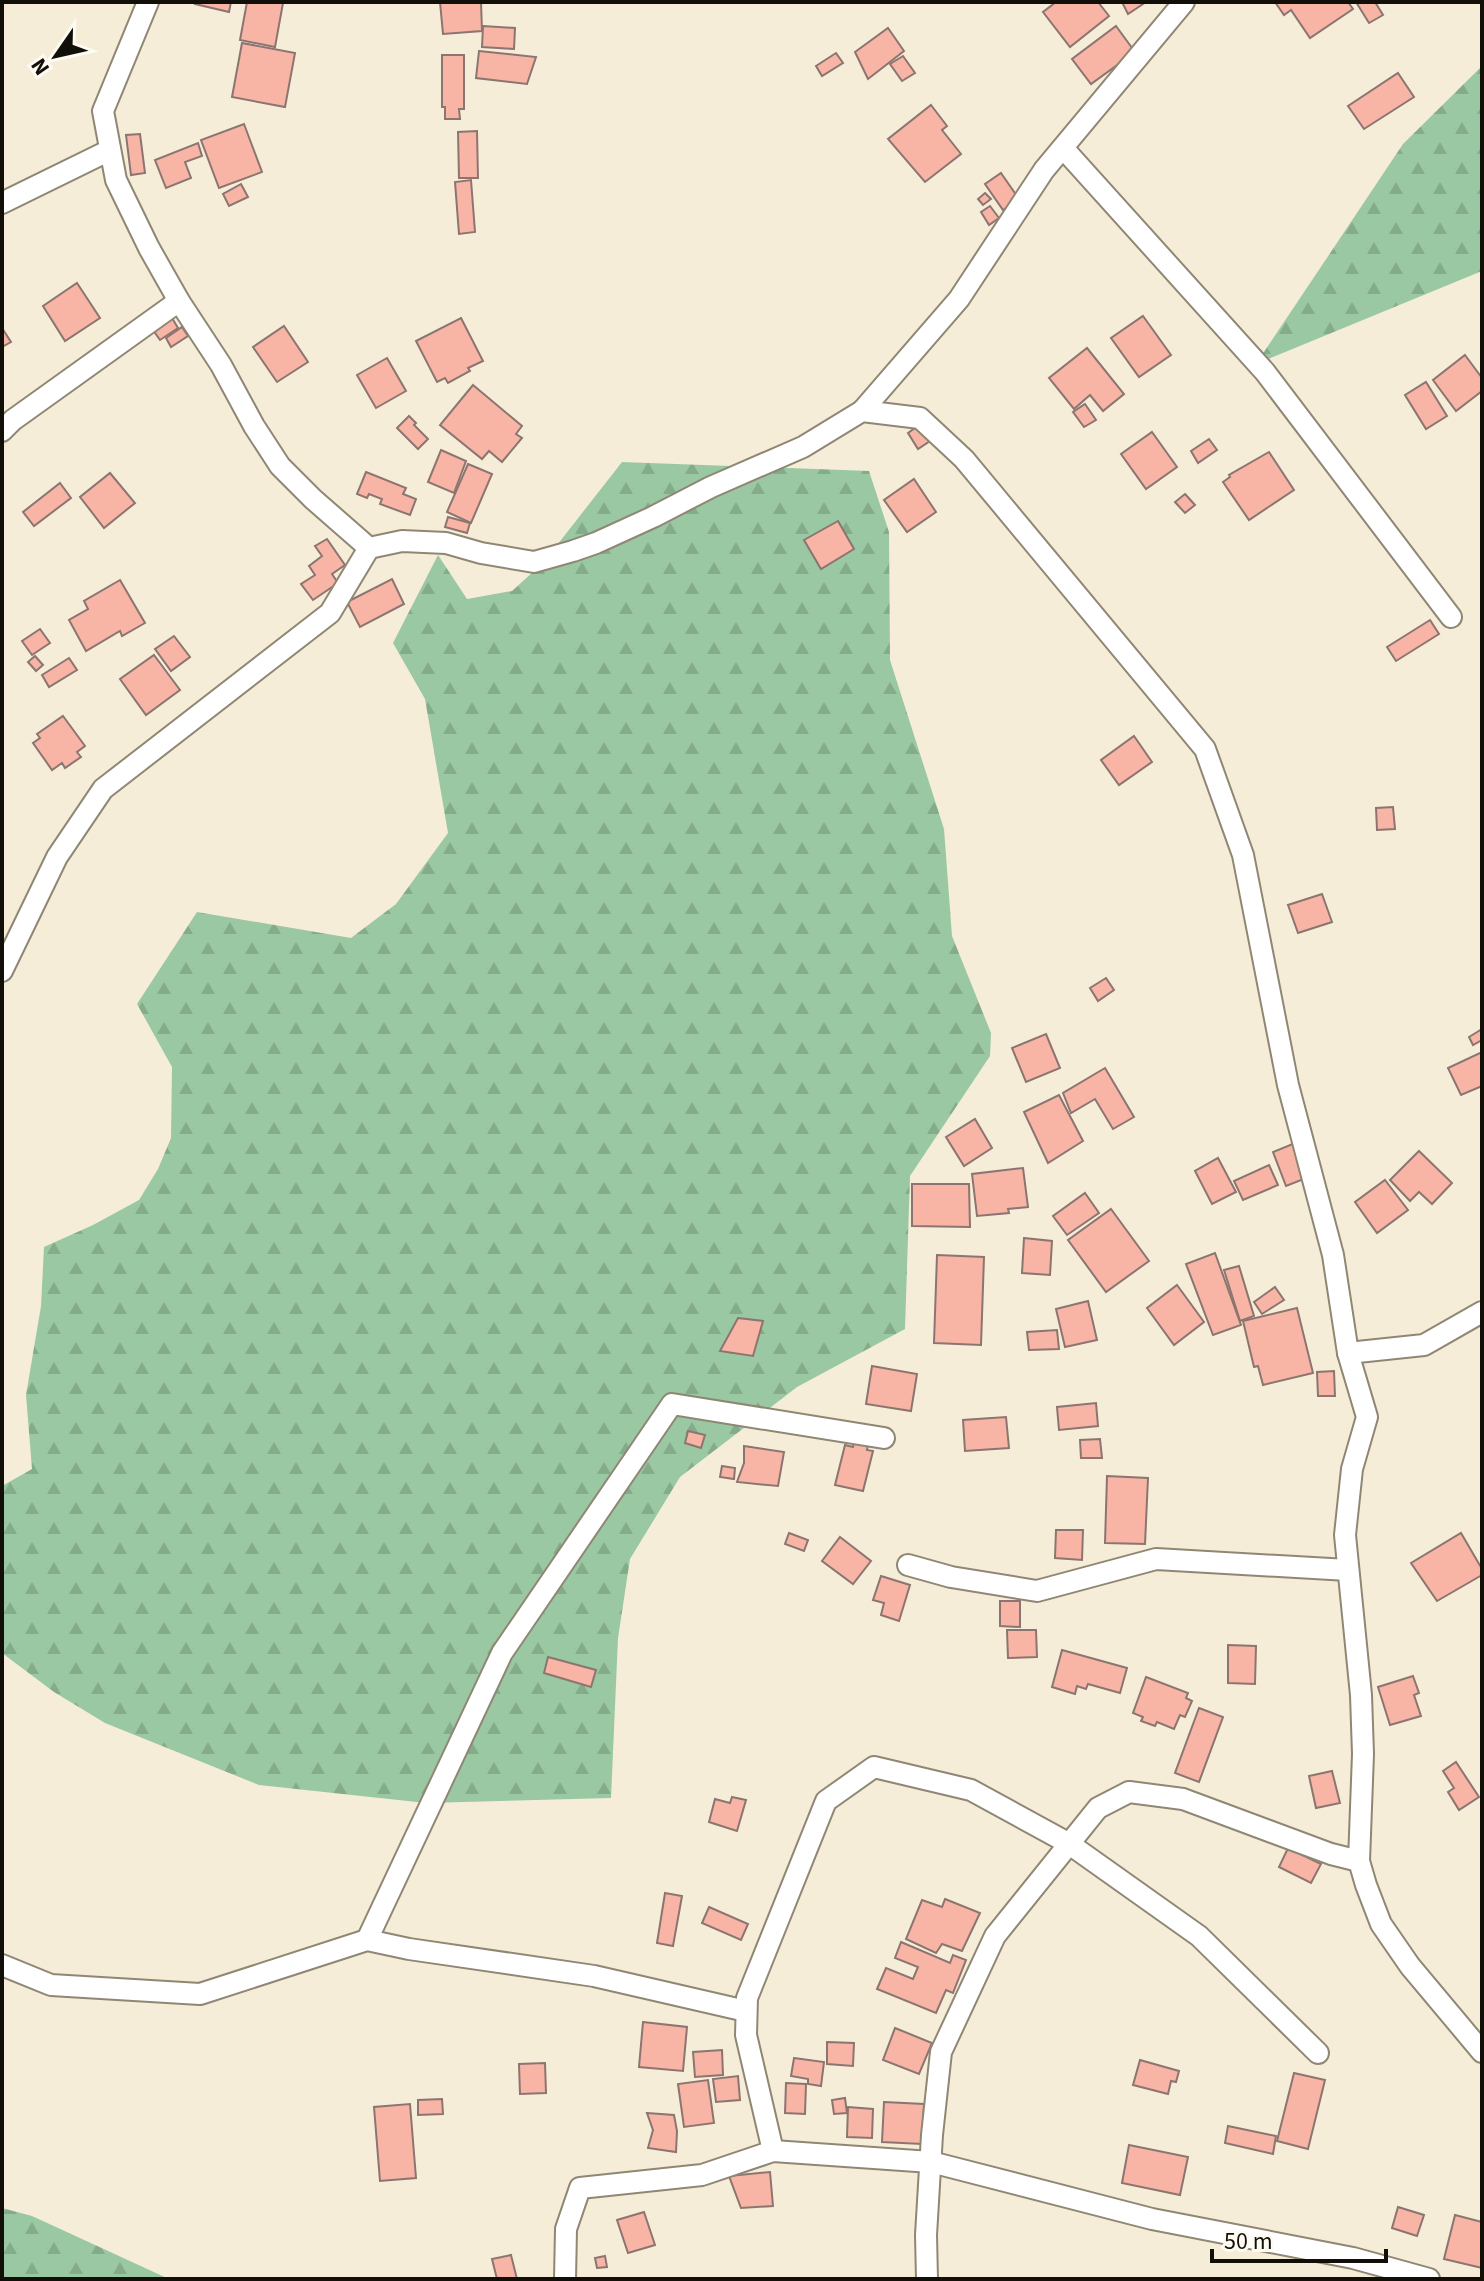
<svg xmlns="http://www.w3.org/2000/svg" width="1484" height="2281" font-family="'Source Sans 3',sans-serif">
<defs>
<pattern id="forest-firs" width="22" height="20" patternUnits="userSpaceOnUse" patternTransform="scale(2)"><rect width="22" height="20" fill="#9ac8a2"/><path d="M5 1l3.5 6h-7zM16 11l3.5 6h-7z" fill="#84ab8a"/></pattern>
</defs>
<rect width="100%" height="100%" fill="#f6edd9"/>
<g fill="url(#forest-firs)">
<path d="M1482,66V271L1256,364L1403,144Z"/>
<path d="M622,462L869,471L889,532L890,660L944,829L952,936L991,1033L990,1056L910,1176L905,1329L797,1387L680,1477L630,1559L618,1638L611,1798L426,1803L259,1785L105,1723L54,1692L2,1653V1486L32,1469L26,1395L41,1306L44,1247L93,1225L139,1200L158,1169L171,1138L172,1067L137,1004L197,912L351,938L396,904L448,833L425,699L393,643L438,555L467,599L512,591L543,563Z"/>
<path d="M2,2208L32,2216L169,2279H2Z"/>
</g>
<g fill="#f8b5a6" stroke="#8c7570" stroke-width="2">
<path d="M196,2H231L229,12L195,4Z"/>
<path d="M247,2L283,3L275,47L240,40Z"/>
<path d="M440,2H481L482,31L443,34Z"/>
<path d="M1056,2H1098L1109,16L1070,47L1043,12Z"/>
<path d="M1122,2H1146L1128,14Z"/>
<path d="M1275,2H1348L1353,9L1310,38L1291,10L1284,15Z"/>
<path d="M1356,2H1375L1383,15L1369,23Z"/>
<path d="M483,26L515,28L514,49L482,47Z"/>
<path d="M1116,26L1135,52L1091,84L1072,59Z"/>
<path d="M888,28L904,51L868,79L855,52Z"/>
<path d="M242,43L295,53L285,107L232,97Z"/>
<path d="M479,51L536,57L527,84L476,78Z"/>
<path d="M836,53L843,63L822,76L816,66Z"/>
<path d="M442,55H464V109H459L460,119H445V107H442Z"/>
<path d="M903,56L915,73L902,81L890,64Z"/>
<path d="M1398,73L1414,97L1364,129L1348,106Z"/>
<path d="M931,105L947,126L942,130L961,154L925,182L888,139Z"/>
<path d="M244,124L262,172L219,188L201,140Z"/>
<path d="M477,131L478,178H459L458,132Z"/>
<path d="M140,134L145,173L131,175L126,135Z"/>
<path d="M198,143L202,156L185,162L191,178L166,188L155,160Z"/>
<path d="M1001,173L1019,199L1003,210L985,184Z"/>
<path d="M471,180L475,232L459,234L455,182Z"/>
<path d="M241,184L248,197L229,206L223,194Z"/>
<path d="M985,193L991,199L983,205L978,199Z"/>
<path d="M990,206L999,218L989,225L981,212Z"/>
<path d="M77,283L100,318L65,341L43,306Z"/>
<path d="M1143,316L1171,355L1139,377L1111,338Z"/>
<path d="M172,318L178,328L160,340L153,330Z"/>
<path d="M461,318L483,361L468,368L470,371L448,383L445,378L437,382L416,341Z"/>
<path d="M284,326L308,362L277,382L253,347Z"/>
<path d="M182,327L188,336L171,347L166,338Z"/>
<path d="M2,328L11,342L2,347Z"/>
<path d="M1087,348L1124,394L1103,411L1090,395L1074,409L1049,378Z"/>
<path d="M1465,355L1482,378V391L1456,411L1433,380Z"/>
<path d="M387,358L406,391L376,408L357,375Z"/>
<path d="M1426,382L1447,416L1426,429L1405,395Z"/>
<path d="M473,385L522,426L516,434L522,438L502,462L489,451L482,459L440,425Z"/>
<path d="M1085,404L1096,420L1084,427L1073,412Z"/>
<path d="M409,416L416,423L414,425L428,439L418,449L397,428Z"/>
<path d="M922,423L933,439L918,449L908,433Z"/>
<path d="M1152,432L1177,467L1146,489L1121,454Z"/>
<path d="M1209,439L1217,450L1198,463L1191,451Z"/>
<path d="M441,450L466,461L454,493L428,482Z"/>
<path d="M1269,452L1294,490L1249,520L1223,482L1230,477L1229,475Z"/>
<path d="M468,464L492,474L471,523L447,512Z"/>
<path d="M366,472L406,488L403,494L416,499L410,515L380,504L382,499L369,494L367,498L357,494Z"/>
<path d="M110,473L135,503L104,528L80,497Z"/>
<path d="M914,479L936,512L907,532L884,500Z"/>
<path d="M60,483L71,498L34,526L23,512Z"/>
<path d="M1185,494L1195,505L1185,513L1175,502Z"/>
<path d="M448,517L470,523L467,533L445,527Z"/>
<path d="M838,521L854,549L821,569L804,540Z"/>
<path d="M327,539L345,565L332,574L338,583L313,600L301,584L315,575L309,566L322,556L315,546Z"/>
<path d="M392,579L404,604L360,627L347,602Z"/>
<path d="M120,580L145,623L122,636L120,631L86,651L69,620L88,609L84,601Z"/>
<path d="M1430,620L1439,634L1396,661L1387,647Z"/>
<path d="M40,629L50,643L32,655L22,641Z"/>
<path d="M174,636L190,657L171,671L155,649Z"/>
<path d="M154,655L180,690L146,715L120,679Z"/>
<path d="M35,656L43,665L36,671L28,662Z"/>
<path d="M69,658L77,670L49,687L42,675Z"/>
<path d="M63,716L85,746L77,752L81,757L65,768L62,763L52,770L33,743L40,738L37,734Z"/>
<path d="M1134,736L1152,762L1119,785L1101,760Z"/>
<path d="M1393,807L1395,829L1377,830L1376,808Z"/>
<path d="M1322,894L1332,922L1298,933L1288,905Z"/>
<path d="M1106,978L1114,990L1098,1001L1090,988Z"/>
<path d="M1482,1029V1040L1473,1045L1469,1037Z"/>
<path d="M1046,1034L1060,1068L1026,1082L1012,1048Z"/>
<path d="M1482,1052V1086L1461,1095L1448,1068Z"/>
<path d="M1105,1068L1134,1117L1113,1129L1095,1099L1071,1113L1063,1093Z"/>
<path d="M1059,1095L1083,1141L1048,1163L1024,1112Z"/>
<path d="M975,1119L992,1148L964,1166L946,1137Z"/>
<path d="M1295,1143L1309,1177L1286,1186L1273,1152Z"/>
<path d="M1419,1151L1452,1183L1432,1204L1419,1192L1410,1201L1390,1180Z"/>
<path d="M1218,1158L1236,1192L1212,1204L1195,1171Z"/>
<path d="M1269,1165L1278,1185L1243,1200L1234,1181Z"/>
<path d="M1023,1168L1028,1207L1008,1209L1009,1213L977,1216L972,1174Z"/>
<path d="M1385,1180L1408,1210L1377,1233L1355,1202Z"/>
<path d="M912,1184H969L970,1227L912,1226Z"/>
<path d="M1085,1193L1099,1213L1067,1235L1053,1216Z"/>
<path d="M1111,1209L1149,1261L1106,1292L1068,1240Z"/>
<path d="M1024,1238L1052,1241L1050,1275L1022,1273Z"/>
<path d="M1215,1253L1241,1325L1213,1335L1186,1264Z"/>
<path d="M937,1255L984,1257L981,1345L934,1343Z"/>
<path d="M1239,1266L1254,1316L1240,1321L1224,1270Z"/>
<path d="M1177,1285L1204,1322L1174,1345L1147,1308Z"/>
<path d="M1275,1287L1284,1300L1262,1314L1254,1302Z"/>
<path d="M1088,1301L1097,1340L1065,1347L1056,1309Z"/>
<path d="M1297,1308L1313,1373L1263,1385L1258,1366L1254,1367L1243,1321Z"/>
<path d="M738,1318L763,1321L753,1356L720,1351Z"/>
<path d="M1057,1330L1059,1349L1029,1350L1027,1332Z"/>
<path d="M872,1366L917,1374L911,1411L866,1404Z"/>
<path d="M1334,1371L1335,1396H1318L1317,1372Z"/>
<path d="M1096,1403L1098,1426L1059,1430L1057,1407Z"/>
<path d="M1006,1417L1009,1448L965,1451L963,1420Z"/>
<path d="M688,1431L705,1435L701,1448L685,1443Z"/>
<path d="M1100,1439L1102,1458H1081L1080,1440Z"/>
<path d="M854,1442L868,1445L867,1450L873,1451L863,1491L835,1485L845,1445L853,1447Z"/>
<path d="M744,1446L784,1452L778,1486L737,1482L744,1463Z"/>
<path d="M722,1466L735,1468L734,1479L720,1477Z"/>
<path d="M1107,1476L1148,1478L1145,1544L1105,1543Z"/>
<path d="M1056,1530H1083L1082,1560L1055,1558Z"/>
<path d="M789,1533L808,1540L804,1551L785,1544Z"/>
<path d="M1461,1533L1482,1569V1575L1437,1601L1411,1563Z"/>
<path d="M840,1537L871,1561L853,1584L822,1561Z"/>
<path d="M881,1576L910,1585L899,1621L881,1615L884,1603L873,1600Z"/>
<path d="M1000,1601H1020V1627L1000,1626Z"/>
<path d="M1007,1630H1036L1037,1657L1008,1658Z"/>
<path d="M1228,1645L1256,1646L1255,1684L1228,1683Z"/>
<path d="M1062,1650L1127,1668L1120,1693L1088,1684L1086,1689L1077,1686L1075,1694L1052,1687Z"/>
<path d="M548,1657L596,1670L591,1687L544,1673Z"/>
<path d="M1413,1676L1419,1693L1414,1695L1421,1716L1390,1725L1378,1687Z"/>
<path d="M1146,1677L1188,1693L1186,1698L1192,1701L1185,1717L1180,1715L1174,1729L1157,1722L1155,1726L1141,1721L1143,1717L1133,1713Z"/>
<path d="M1199,1708L1223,1717L1199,1782L1175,1773Z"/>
<path d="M1456,1762L1479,1797L1459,1810L1448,1792L1454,1788L1443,1771Z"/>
<path d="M1332,1771L1340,1803L1316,1808L1309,1776Z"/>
<path d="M732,1797L746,1800L737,1831L709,1822L715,1799L730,1803Z"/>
<path d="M1288,1848L1321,1864L1311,1883L1279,1867Z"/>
<path d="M665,1893L682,1896L673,1946L657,1943Z"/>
<path d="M945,1899L980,1913L962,1951L942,1944L936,1953L906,1939L922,1900L942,1907Z"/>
<path d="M709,1907L748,1924L741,1940L702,1923Z"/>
<path d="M901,1942L950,1963L953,1955L966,1960L953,1993L946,1990L936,2013L877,1989L886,1968L913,1979L918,1967L895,1958Z"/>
<path d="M643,2022L687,2027L683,2071L639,2067Z"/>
<path d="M895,2028L932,2043L919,2074L883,2060Z"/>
<path d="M827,2042L854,2043L853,2066L827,2064Z"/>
<path d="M722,2050L723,2075L695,2077L693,2052Z"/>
<path d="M794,2058L824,2062L821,2086L808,2084V2079L791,2076Z"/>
<path d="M1140,2060L1179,2071L1176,2082L1171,2081L1168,2094L1133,2085Z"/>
<path d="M545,2063L546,2093L520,2094L519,2064Z"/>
<path d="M1294,2073L1325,2080L1308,2149L1277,2141Z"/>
<path d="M738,2076L740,2100L716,2102L713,2079Z"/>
<path d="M708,2080L714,2123L684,2127L678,2084Z"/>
<path d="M786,2083L806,2084L805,2114L785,2113Z"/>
<path d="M845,2098L847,2113L834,2114L832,2100Z"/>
<path d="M442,2099L443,2114L418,2115V2100Z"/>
<path d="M884,2102L924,2104L922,2144L882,2142Z"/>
<path d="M410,2104L416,2178L380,2181L374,2107Z"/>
<path d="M848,2107L873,2109L872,2138L847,2137Z"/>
<path d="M647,2113L674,2115L677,2131L676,2152L648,2148L653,2130Z"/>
<path d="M1228,2126L1276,2136L1273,2154L1225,2143Z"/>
<path d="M1129,2145L1188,2157L1180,2195L1122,2183Z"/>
<path d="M770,2172L773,2206L741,2208L729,2176Z"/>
<path d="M1398,2207L1424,2215L1417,2236L1392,2228Z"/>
<path d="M644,2212L655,2245L628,2253L617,2220Z"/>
<path d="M1455,2215L1482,2222V2268L1444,2259Z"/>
<path d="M511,2255L517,2279H497L492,2259Z"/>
<path d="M605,2256L607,2267L597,2268L595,2258Z"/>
</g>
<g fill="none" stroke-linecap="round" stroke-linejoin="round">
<g stroke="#8f8774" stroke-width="24">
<g id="minor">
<path d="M148,2L103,111L116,180L149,248L179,301L221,365L254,426L280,466L313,499L369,548L402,541L446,543L481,553L534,562L573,551L596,543L653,517L711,487L803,447L862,411L920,418L964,459L1205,749L1243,855L1288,1085L1333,1255L1348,1353L1367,1417L1352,1469L1345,1535L1361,1695L1363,1754L1359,1861L1366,1885L1381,1924L1410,1966L1482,2052"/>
<path d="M1063,148L1265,372L1451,617"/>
<path d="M2,203L110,150"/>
<path d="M862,411L959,299L1044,170L1184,2"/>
<path d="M2,431L13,420L179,301"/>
<path d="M2,971L57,857L103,789L330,613L369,548"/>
<path d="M1348,1353L1424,1345L1482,1312"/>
<path d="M908,1565L951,1577L1037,1591L1156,1559L1348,1570"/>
<path d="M367,1940L502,1653L672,1404L884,1438"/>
<path d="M2,1965L51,1985L200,1994L367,1940L409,1949L594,1976L746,2011"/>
<path d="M773,2151L746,2035L747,1998L826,1801L874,1767L971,1790L1068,1843L1199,1936L1318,2053"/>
<path d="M565,2279L566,2229L580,2188L702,2175L773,2151L931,2162L1152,2219L1353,2258L1429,2279"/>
<path d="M927,2279L926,2235L932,2135L941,2052L995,1936L1098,1808L1129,1792L1183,1799L1331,1854L1359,1861"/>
</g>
</g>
<use href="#minor" stroke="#fff" stroke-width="20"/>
</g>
<rect width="1484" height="2281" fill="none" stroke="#120f08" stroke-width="8"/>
<g transform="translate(56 56) rotate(236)" stroke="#fefbf3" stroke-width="6" paint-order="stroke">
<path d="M0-6L14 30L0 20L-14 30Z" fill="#120f08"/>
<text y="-12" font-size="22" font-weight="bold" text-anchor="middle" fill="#120f08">N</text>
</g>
<path d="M1212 2249v12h174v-12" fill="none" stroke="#120f08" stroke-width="4"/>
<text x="1224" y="2249" font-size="24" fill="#120f08" stroke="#fefbf3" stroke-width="6" paint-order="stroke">50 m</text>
</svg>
